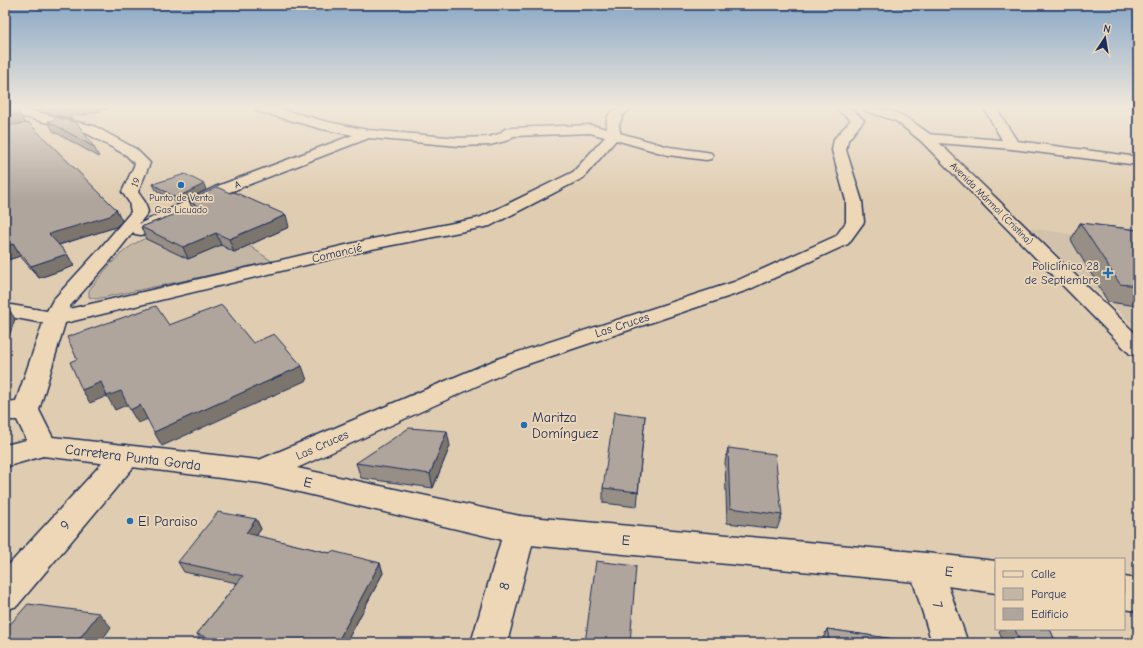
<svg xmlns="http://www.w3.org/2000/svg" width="1143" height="648" font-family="'Comic Neue',sans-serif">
<rect width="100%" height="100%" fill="#e0cdb1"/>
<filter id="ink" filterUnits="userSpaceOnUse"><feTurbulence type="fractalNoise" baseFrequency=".025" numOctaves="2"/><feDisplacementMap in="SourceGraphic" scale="8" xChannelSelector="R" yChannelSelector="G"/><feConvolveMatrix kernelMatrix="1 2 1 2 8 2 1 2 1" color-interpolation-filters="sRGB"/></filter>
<g filter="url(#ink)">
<path fill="#d2c1ab" d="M1029,228L1138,244V329L1108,301Z"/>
<path fill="#c3b6a4" stroke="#6f7281" d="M149,237L221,245L234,252L248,245L273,262L96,299L89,297V290C107,269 121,247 149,237Z"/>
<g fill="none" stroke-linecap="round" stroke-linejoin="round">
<g stroke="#1b2f5e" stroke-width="3">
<g id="minor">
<path d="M5,108H20L94,126L136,149L150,163L138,192L145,202L148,212L139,224L215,187L353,135L322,129L257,111L255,108H276L328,122L368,130L459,138L489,137L499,134L505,129L510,128L591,125L607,129C605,110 615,108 631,108L623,115L619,125L620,133L669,147L706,152L711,153L713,156L711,159L706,160L668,155L616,140L583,178L490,226L372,249L65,323L39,410L57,446L53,453L43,456L33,453L17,420H5V402L16,401L43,323L5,316V304L47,311L53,300L96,253L131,212L129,202L122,192L135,164L126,155L84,132L5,112ZM590,133L605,137L573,172L479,218L372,239L69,309L70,306L110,261L133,232L135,234L141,235L147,234L227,193L369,138L459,146L490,145L509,140L513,136Z"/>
<path d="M984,108H996L1017,141L1138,157V165L1012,149L926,142L921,141L919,138L921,135L926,134L1002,140Z"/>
<path d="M126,445L136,448L140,456L136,464L17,606L5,610V569L116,448Z"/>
<path d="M520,516L531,520L536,530L507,643H471L504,530L509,520Z"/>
<path d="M926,553L938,557L968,643H932L909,568L914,557Z"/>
</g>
</g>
<g stroke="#1b2f5e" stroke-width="3">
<g id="major">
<path d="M835,108H850L864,120L848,140L846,150L862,201L864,222L848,244L748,290L516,368L297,468L520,516L926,553L996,561V593L926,583L520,544L261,483L43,456L5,467V445L43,436L259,460L500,358L734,282L836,236L846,222V201L832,150L834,139L851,120Z"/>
<path d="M864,108C897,108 905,116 931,135L1138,336V356L1130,354L921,141L896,121L866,111Z"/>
<path d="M1124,577L1138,579V611L1124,609Z"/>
</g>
</g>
<use href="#minor" fill="#edd7b6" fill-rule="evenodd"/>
<use href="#major" fill="#edd7b6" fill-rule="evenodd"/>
</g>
<g fill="#978e86" stroke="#1b2f5e">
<path d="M27,108H110L85,115H70L72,119Z"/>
<path d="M48,121L94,147L99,157L53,131Z"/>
<path d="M5,126L116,209L122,221L116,227L59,245L67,254L74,266L39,278L20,256L5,261Z"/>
<path d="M153,184L206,190L179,204L156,190Z"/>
<path d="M189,201L289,227L234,252L221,245L188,259L146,239L141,227L192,208Z"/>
<path d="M1080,223L1138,230V306L1108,302L1071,240Z"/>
<path d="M645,416L637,507L603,503V488Z"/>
<path d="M450,446L433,488L361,478L356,463Z"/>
<path d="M728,448L782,515L777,529L727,523L725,462Z"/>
<path d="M256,519L261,529L256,536L330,553L380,563L383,573L346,643H203L197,634L237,583L184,572L178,562Z"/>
<path d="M827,629L920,643H821Z"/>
<path d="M1001,629H1050L1056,643H1003L999,631Z"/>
</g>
<g fill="#7b746d" stroke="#1b2f5e">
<path d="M82,108H110L85,115Z"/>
<path d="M20,114L25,123L5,126V116Z"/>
<path d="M204,184L206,190L179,204L176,198Z"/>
<path d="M116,209L122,221L116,227L55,246L49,234Z"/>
<path d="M286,215L289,227L234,252L229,239Z"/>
<path d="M216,233L221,245L188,259L183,247Z"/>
<path d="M13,244L20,256L5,261V247Z"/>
<path d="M67,254L74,266L39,278L31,266Z"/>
<path d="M7,306L15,319L5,348V310Z"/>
<path d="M302,366L307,380L162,446L154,432Z"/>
<path d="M101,382L121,391L129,404L115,410L107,396L90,403L82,390Z"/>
<path d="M140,405L148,419L138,423L130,410Z"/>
<path d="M447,431L450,446L433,488L430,474Z"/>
<path d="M256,519L261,529L251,543L246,533Z"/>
<path d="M380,563L383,573L346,643H337Z"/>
<path d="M99,613L111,627L100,643H76Z"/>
</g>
<g fill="#b0a59c" stroke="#1b2f5e">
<path d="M5,108H14L20,114L5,116Z"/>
<path d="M60,108H67L68,110Z"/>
<path d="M55,117L77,123L94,147L48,121L54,120Z"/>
<path d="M29,123L116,209L110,216L49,234L67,254L31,266L13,244L5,247V126Z"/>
<path d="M185,174L204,184L176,198L153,184Z"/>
<path d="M217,187L230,193L234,192L286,215L229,239L216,233L183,247L141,227L197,206L189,201Z"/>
<path d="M1080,223L1138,230V286L1120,284Z"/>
<path d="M222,305L253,343L274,334L302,366L154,432L140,405L130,410L121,391L107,396L101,382L82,390L70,362L77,359L67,337L156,306L169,325Z"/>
<path d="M614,412L645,416L638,492L603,488Z"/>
<path d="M409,428L447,431L430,474L356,463Z"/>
<path d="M728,448L775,454L782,515L730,508Z"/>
<path d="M218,512L256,519L246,533L330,553L332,551L380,563L337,643H224L197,634L243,576L178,562Z"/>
<path d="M596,561L636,566L630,643H585Z"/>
<path d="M28,604L99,613L76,643H5V630Z"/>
<path d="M827,629L920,643H830Z"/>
<path d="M1015,629H1050L1056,643H1020Z"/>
</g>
</g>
<linearGradient id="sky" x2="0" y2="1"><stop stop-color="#89a8c6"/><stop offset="0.54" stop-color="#f1e8dc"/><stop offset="1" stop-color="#f1e8dc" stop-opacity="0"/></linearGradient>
<rect width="1143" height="199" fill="url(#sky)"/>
<g fill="#1f6fb2" stroke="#edd7b6" stroke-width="1.5">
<circle cx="181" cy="185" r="4"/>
<path d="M1106 267h4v4h4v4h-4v4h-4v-4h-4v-4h4z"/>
<circle cx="524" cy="425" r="4"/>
<circle cx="130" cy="521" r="4"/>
</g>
<g text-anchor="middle" stroke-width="3.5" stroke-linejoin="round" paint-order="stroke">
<g font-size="10" fill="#1b2f5e" stroke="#edd7b6">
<text transform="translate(135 182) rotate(-65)" y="4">19</text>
<text transform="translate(237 184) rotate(-21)" y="4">A</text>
<text transform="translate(992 203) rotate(45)" y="4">Avenida Mármol (Cristina)</text>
</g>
<g font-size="10" fill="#1b2f5e" stroke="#edd7b6">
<text x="181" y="201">Punto de Venta<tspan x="181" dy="12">Gas Licuado</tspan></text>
</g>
<g font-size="12" fill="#1b2f5e" stroke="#edd7b6">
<text transform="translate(337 253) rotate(-13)" y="4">Comancié</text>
<text transform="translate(622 325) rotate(-18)" y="4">Las Cruces</text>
<text transform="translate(322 445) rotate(-24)" y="4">Las Cruces</text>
</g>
<g font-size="12" fill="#1b2f5e" stroke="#edd7b6" text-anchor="end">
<text x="1099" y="270">Policlínico 28<tspan x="1099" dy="14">de Septiembre</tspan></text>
</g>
<g font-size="14" fill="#1b2f5e" stroke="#edd7b6" text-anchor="start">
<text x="532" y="422">Maritza<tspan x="532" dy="16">Domínguez</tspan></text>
<text x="138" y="526">El Paraiso</text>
</g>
<g font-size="14" fill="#1b2f5e" stroke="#edd7b6">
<text transform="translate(133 457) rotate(7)" y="5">Carretera Punta Gorda</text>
<text transform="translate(308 482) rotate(13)" y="5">E</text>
<text transform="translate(65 525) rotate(-49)" y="5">9</text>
<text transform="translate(626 540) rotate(5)" y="5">E</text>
<text transform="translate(949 571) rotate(7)" y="5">E</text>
<text transform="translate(504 586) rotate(-75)" y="5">8</text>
<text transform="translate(938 605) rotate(73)" y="5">7</text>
</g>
</g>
<rect width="1143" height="648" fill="none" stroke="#edd7b6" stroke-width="20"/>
<rect x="10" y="10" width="1123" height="628" fill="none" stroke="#1b2f5e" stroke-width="1.5" filter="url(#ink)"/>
<rect x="995" y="558" width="130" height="72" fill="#edd7b6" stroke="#999493"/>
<rect x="1003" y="571" width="20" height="6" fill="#edd7b6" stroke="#999493"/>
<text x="1031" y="578" font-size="12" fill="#1b2f5e">Calle</text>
<rect x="1003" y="588" width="20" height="12" fill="#c3b6a4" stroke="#999493"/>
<text x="1031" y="598" font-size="12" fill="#1b2f5e">Parque</text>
<rect x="1003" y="608" width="20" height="12" fill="#b0a59c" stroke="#999493"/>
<text x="1031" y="618" font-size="12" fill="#1b2f5e">Edificio</text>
<g transform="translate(1105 38) rotate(12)" stroke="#edd7b6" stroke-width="3" paint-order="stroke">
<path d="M0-3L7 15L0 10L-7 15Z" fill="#1b2f5e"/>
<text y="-6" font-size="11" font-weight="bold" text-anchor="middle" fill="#1b2f5e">N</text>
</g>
</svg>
